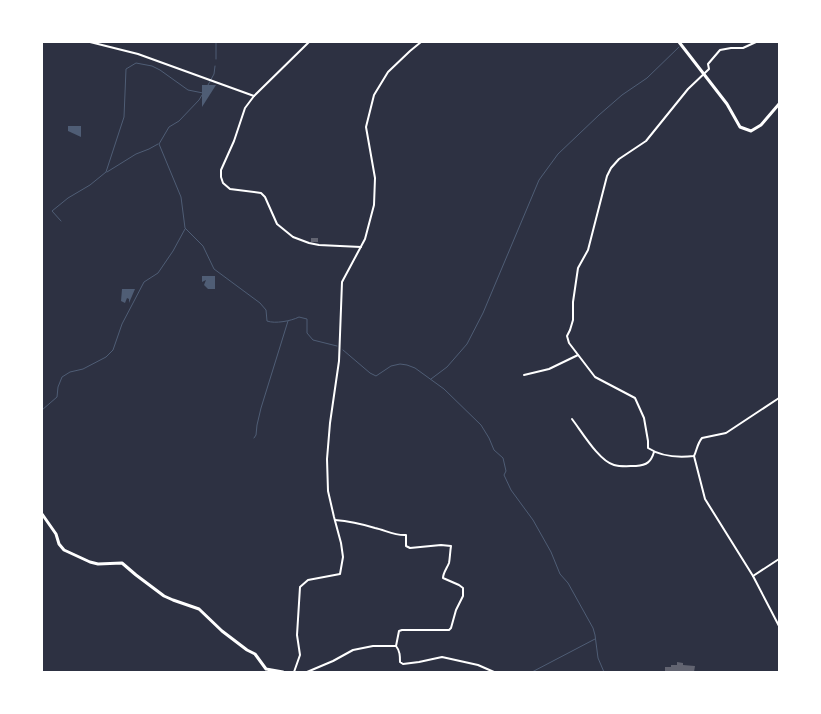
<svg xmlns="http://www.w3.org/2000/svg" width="821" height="714" font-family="'Alegreya Sans',sans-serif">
<rect width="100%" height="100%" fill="#2d3142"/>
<g fill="#4f5d75">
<path d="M202,85H216L202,107Z"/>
<path d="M68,126H81V137L68,131Z"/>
<path d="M202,276H215V289H208L204,285L206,280L202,282Z"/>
<path d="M122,289H135L129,303V299L127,298L125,303L121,301Z"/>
</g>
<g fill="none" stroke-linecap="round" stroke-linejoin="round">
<g stroke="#4f5d75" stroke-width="1">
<path d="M684,43L685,42"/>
<path d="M216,59V42"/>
<path d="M208,85L214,74L215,66"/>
<path d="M202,95L199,100L179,121L169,127L159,144L181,197L185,228L203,246L214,269L260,303L266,310L267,321C275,324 291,321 299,317L307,319V333L313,340L337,346"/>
<path d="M107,172L136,154L149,149L158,144"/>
<path d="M61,221L52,211L68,198L90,185L106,172L124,117L126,69L136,63L152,66L160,70L188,90L203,93"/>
<path d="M343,350L370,373L376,376L391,366L400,364L407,365L415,368L444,389L481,425L489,438L494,450L503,458L506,471L504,475L511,490L533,520L551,552L560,574L568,583L593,628L595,635L598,658L604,672"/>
<path d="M431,379L447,367L467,344L483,313L539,180L558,154L599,115L622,95L647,78L679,47"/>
<path d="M42,410L57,397L58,387L62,377L70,372L83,369L106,357L113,350L122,324L144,282L158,273L173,251L185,229"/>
<path d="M254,438L256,435L257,425L261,408L288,321"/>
<path d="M532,672L595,639"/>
</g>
</g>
<g fill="#626471">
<rect x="311" y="238" width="7" height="4"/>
<path d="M677,662L683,663V665L695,666L694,672H665V667H671V665H677Z"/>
</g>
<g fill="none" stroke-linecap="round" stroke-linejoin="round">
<g stroke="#fff" stroke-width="2">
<path d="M90,42L138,54L254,96"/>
<path d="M309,42L254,96L245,108L234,141L221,170V177L223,183L230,189L261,193L265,197L277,224L293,237L309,243L319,245L361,247"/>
<path d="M756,42L743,48H731L720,50L708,64L709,69L688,89L646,141L619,159L611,168L607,176L588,250L578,268L573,302V320L570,330L567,336L569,343L595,377L635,398L644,418L648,441V448C662,457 677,458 694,456C697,450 697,444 702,438L726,433L779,398"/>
<path d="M524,375L549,369L578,355"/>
<path d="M572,419C582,432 599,461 614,465C621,467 629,466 636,466C647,465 651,462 654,452"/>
<path d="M694,456L705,499L753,576L779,626"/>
<path d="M335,520C348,521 362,524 375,528C385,530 395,536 406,535V546L410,548L441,545L451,546C450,552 450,558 449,563C447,568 443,573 443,578L459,585L463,588V596L456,610L451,628L449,630H402L399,631L396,646"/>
<path d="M753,576L779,559"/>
<path d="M294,672L300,655L297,635L300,587L308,580L340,574L343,557L341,543L334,517L328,491L327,459L330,423L339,361L342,282L365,239L374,205L375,178L366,127L374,95L388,72L410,51L421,42"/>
<path d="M307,672L333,661L353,650L373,646H396C400,651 400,656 400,662L403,664L419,662L442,657L478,665L494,672"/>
</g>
<g stroke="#fff" stroke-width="3">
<path d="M679,42L727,104L740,127L751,131L761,125L779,104"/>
<path d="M42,514L56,534L59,544L64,550L90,562L98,564L122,563L136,575L164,596L173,600L199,609L222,631L247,650L255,654L266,669L283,672"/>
</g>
</g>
<rect width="821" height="714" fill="none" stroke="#ffffff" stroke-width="86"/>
</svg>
